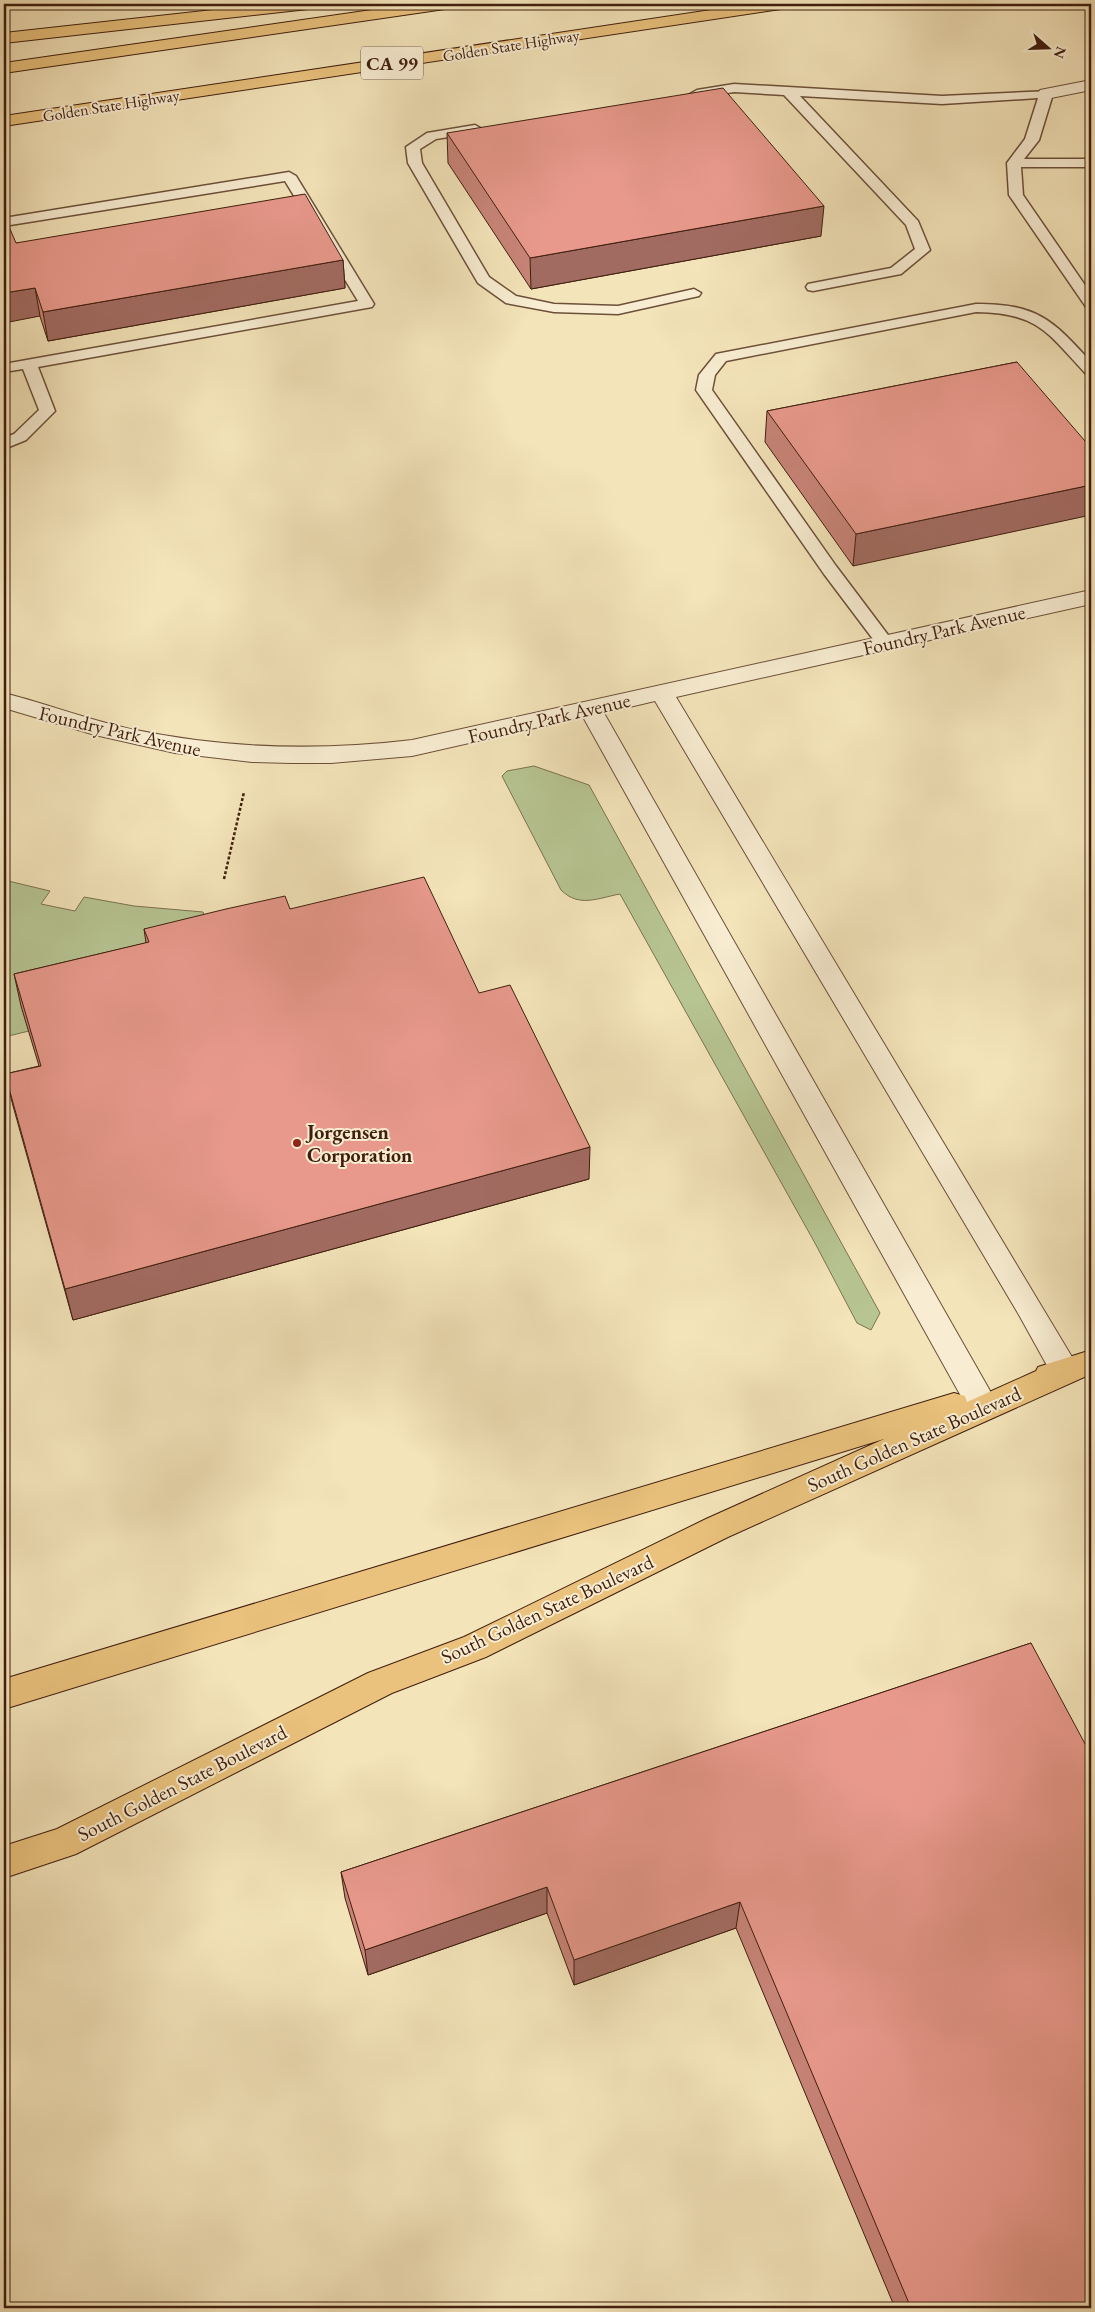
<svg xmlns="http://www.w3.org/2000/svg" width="1095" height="2312" font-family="'EB Garamond',serif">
<rect width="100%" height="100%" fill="#f4e4ba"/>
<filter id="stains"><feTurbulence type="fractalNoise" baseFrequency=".004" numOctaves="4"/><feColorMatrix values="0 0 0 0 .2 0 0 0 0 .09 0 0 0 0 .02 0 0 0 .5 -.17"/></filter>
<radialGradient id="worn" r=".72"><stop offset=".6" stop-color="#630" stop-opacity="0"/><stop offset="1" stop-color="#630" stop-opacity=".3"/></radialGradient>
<g fill="#b7c593" stroke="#7b7250">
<path d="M534,766L589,785L880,1313L871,1330L857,1323L816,1245L620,894C598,898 579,908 561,890L502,776L507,771Z"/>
<path d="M4,880L50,891L41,904L75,911L84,897L134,906L203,912L216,945L22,1006L29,1031L4,1037Z"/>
</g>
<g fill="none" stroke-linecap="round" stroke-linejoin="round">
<g stroke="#6c5039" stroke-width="3">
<g id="lane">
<path d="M734,84L942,96L1051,91L1053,94L1039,140L1024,159H1091V167H1021L1023,195L1091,294V308L1086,307L1009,195L1007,163L1025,139L1038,98L942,104L800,96L918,221L930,250L901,274L813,291L808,290L806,287L808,284L891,268L915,249L906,225L784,95L734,92L697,98L690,94L697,90Z"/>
<path d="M475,125L482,129L480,132L436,139L420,149L422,163L489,277L516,296L554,304L618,306L694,289L701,293L699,296L618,314L554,312L506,303L478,283L408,163L406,147L427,133Z"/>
<path d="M289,172L296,176L374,304L372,307L38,367L55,411L26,440L4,449V438L14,434L39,410L23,369L4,372V364L358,301L285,181L4,226V218Z"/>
<path d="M976,304C1037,304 1052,319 1091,362V376L1086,374C1047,332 1038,313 976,312L726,361L715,375L712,390L836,566L894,643L891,647H879L824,574L696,390L699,375L716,354Z"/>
</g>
</g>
<g stroke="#6c5039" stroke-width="2">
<g id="street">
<path d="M1091,80V90L1046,99L1040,98L1038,94L1040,90Z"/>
<path d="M1091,590V604L676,697L1075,1362L1080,1371L1075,1380L1065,1383L1055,1380L1019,1315L655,701L604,713L989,1389L993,1398L989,1407L978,1410L967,1407L583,717L412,756L331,763H291L252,762L175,753L95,735L4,708V693C48,704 91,721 136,730C228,749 319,751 412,740Z"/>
</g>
</g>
<g stroke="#3f1e0e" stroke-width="2">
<path id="primary" d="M1091,1350V1374L728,1537L486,1657L392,1693L76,1854L4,1878V1846L57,1829L368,1673L464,1637L706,1519L884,1439L4,1709V1679L954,1393L965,1396L967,1402L1036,1371L1038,1367Z"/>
</g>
<g stroke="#3f1e0e" stroke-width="2">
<g id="highway">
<path d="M267,4H316L308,9L4,43V33Z"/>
<path d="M413,4H453L445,9L4,73V63Z"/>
<path d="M751,4H789L781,9L4,126V116Z"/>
</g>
</g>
<path stroke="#3f1e0e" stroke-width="2.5" stroke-dasharray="3 2" stroke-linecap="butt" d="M224,879L244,792"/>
<use href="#lane" fill="#f8edd2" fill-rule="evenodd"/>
<use href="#street" fill="#f8edd2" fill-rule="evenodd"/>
<use href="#primary" fill="#eac27d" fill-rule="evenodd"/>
<use href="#highway" fill="#eac27d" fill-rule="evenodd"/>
</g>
<g fill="#c88478" stroke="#3f1e0e">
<path d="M447,133L821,236L531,289L448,163Z"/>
<path d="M16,243L343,260L345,288L48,341Z"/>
<path d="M1017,362L853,566L765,442L767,411Z"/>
<path d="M290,909L479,993L589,1179L73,1320L13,1106L5,1074L39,1066L21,1006L14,974L146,943L144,929Z"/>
<path d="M1031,1643L1091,2308H895L736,1928L574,1985L547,1913L368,1975L345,1898L341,1872Z"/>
</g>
<g fill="#a26b62" stroke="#3f1e0e">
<path d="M824,206L821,236L531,289L530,258Z"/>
<path d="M343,260L345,288L48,341L43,312Z"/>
<path d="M35,288L40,316L4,323V293Z"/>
<path d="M1091,485V515L853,566L856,534Z"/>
<path d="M590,1147L589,1179L73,1320L65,1289Z"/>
<path d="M547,1887V1913L368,1975L365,1950Z"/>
<path d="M740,1902L736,1928L574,1985V1960Z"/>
</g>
<g fill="#e8998c" stroke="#3f1e0e">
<path d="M723,88L824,206L530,258L447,133Z"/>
<path d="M305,194L343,260L43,312L35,288L4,293V215L16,243Z"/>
<path d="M1017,362L1091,448V485L856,534L767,411Z"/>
<path d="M424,877L479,993L510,985L590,1147L65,1289L5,1074L41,1066L14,974L149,942L144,929L226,909L285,896L290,909Z"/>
<path d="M1031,1643L1091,1755V2308H911L740,1902L574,1960L547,1887L365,1950L341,1872Z"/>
</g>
<circle fill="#8f2418" stroke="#f8edd2" stroke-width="2" cx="297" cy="1143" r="5"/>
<g text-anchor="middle" stroke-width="4" stroke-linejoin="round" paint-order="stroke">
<g font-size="16" fill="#3f1e0e" stroke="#f8edd2">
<text transform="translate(511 45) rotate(-9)" y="6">Golden State Highway</text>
<text transform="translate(111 105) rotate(-9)" y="6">Golden State Highway</text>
</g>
<rect fill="#f8edd2" stroke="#765c49" stroke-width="1" x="361" y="46.5" width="62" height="33" rx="4"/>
<g font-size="19" font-weight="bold" fill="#3f1e0e">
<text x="392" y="70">CA 99</text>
</g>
<g font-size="20" fill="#3f1e0e" stroke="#f8edd2">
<text transform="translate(944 630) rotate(-13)" y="7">Foundry Park Avenue</text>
<text transform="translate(549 718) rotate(-13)" y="7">Foundry Park Avenue</text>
<text transform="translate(120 731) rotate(13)" y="7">Foundry Park Avenue</text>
<text transform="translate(914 1439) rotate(-24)" y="7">South Golden State Boulevard</text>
<text transform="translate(547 1609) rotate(-25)" y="7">South Golden State Boulevard</text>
<text transform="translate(182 1783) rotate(-27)" y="7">South Golden State Boulevard</text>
</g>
<g font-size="20" font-weight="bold" fill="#3f1e0e" stroke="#f8edd2" text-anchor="start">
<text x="307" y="1139">Jorgensen<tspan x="307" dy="23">Corporation</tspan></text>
</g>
</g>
<rect width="1095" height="2312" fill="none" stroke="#f4e4ba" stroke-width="20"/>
<rect x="5" y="5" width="1085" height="2302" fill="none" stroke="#3f1e0e" stroke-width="2.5"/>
<rect x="10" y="10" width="1075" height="2292" fill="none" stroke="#3f1e0e"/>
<g transform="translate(1048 48) rotate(110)" stroke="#f8edd2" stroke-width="4" paint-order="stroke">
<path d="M0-4L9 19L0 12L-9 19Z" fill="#3f1e0e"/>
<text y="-8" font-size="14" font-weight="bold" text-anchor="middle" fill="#3f1e0e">N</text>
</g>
<rect width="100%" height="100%" filter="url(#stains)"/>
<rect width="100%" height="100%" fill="url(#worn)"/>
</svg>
